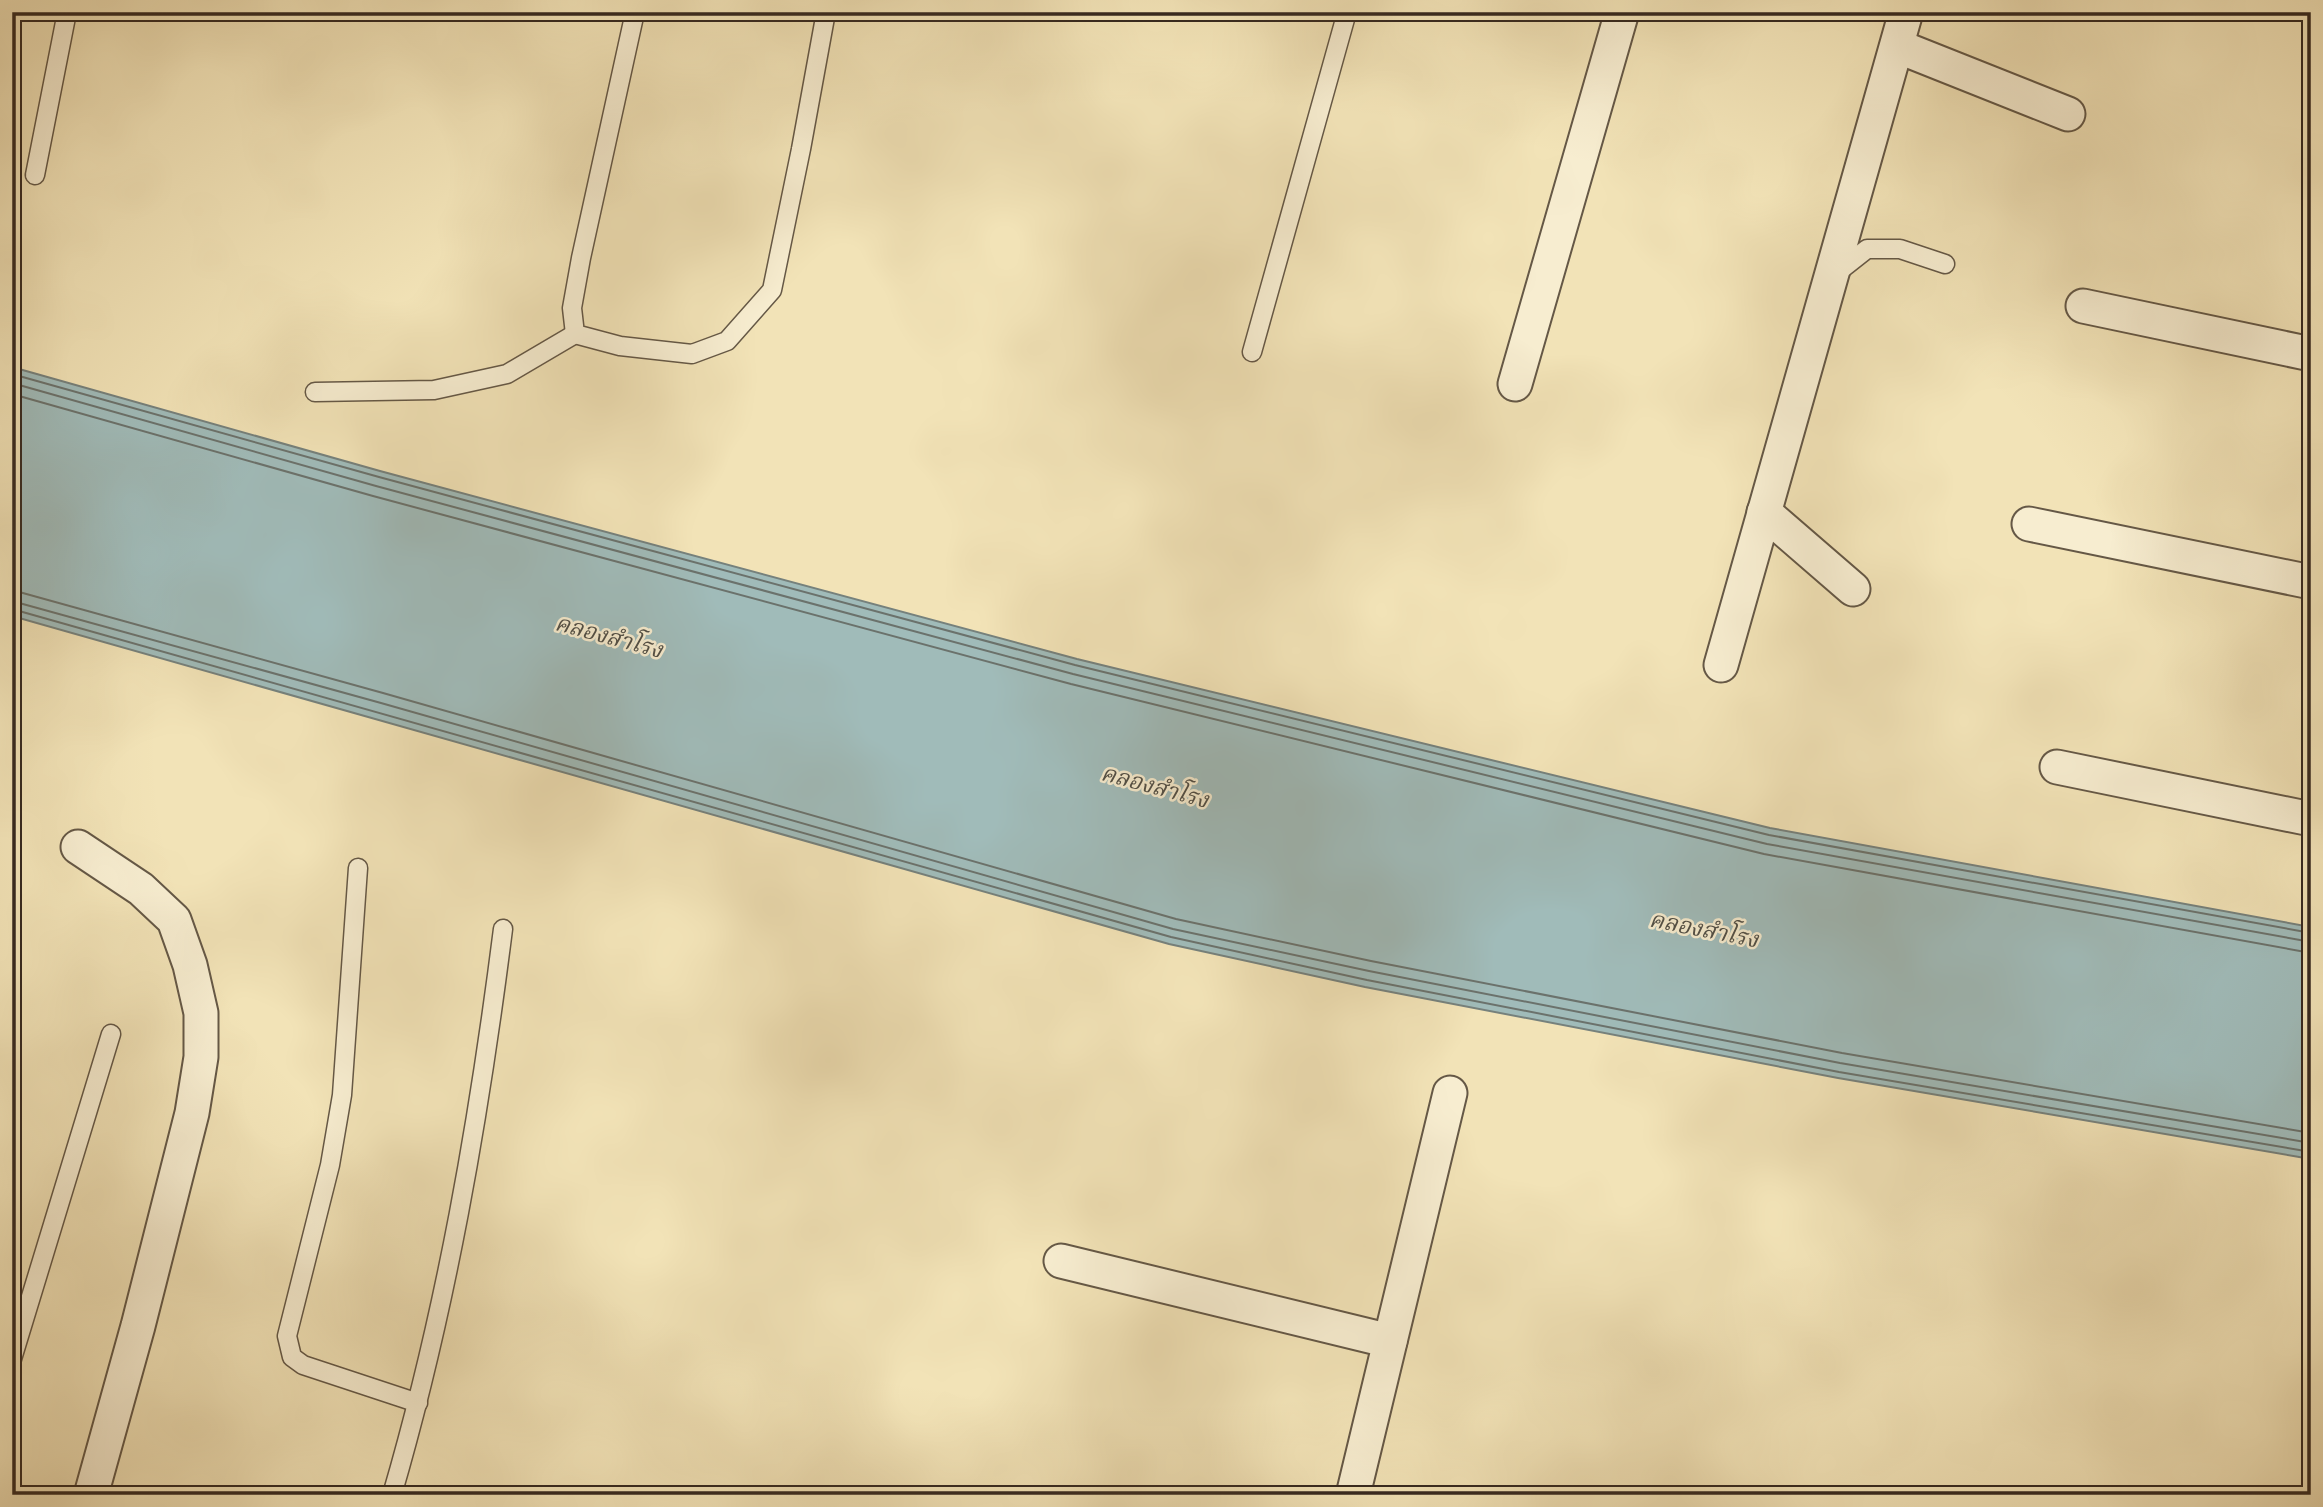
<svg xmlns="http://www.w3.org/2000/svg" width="2323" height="1507" font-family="'Libre Caslon Text','Noto Serif Thai',serif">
<rect width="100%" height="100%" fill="#f2e3b7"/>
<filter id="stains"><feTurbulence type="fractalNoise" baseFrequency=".00286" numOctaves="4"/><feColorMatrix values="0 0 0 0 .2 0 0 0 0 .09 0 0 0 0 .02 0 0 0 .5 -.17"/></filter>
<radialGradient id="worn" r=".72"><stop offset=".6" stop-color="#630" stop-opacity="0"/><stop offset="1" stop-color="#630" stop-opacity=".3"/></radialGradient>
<path fill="#a0bbb9" stroke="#76817c" stroke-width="2" d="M12,367L380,471L1077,659L1770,828L2311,927V1159L1838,1078L1365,987L1169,944L12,616Z"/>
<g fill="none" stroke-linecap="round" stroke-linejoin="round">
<g stroke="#6b726c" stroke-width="2">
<path d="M12,374L379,477L1075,665L1769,835L2311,933"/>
<path d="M12,383L376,486L1073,674L1767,844L2311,942"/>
<path d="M12,394L373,496L1071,684L1764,854L2311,953"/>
<path d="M12,590L383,693L1176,919L1371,961L1842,1053L2311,1133"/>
<path d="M12,601L381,703L1173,929L1369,971L1840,1063L2311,1143"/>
<path d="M12,609L1171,937L1367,980L1839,1072L2311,1152"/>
</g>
<g stroke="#655846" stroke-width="21">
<g id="service">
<path d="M635,12L581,258L572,308L575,334L620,346L692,354L727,341L772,290L801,149L826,12"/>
<path d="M35,175L67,12"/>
<path d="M1834,275L1867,249H1900L1945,264"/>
<path d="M1252,352L1347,12"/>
<path d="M315,392L434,390L507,374L575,334"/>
<path d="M358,868L342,1095L330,1165L287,1336L292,1357L303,1365L418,1403"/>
<path d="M12,1359L111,1034"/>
<path d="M392,1495C446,1310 479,1119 503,929"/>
</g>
</g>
<g stroke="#655846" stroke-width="37">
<g id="minor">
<path d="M1897,46L2068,114"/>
<path d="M2083,306L2311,354"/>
<path d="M1515,384L1622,12"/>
<path d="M1764,512L1853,589"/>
<path d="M2029,524L2311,582"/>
<path d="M1721,665L1906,12"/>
<path d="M2057,767L2311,819"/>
<path d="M78,847L141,889L174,920L190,965L201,1013V1057L192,1113L138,1326L91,1495"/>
<path d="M1061,1261L1390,1341"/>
<path d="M1353,1495L1450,1093"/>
</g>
</g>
<use href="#service" stroke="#f7edd0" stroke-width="18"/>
<use href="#minor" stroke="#f7edd0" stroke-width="33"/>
</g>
<g text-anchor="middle" stroke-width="5" stroke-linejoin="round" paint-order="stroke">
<g font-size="23" font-style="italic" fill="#504e46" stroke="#f7edd0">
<text transform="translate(609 636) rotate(15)" y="8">คลองสำโรง</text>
<text transform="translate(1155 786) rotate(15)" y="8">คลองสำโรง</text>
<text transform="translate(1704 929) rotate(11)" y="8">คลองสำโรง</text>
</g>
</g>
<rect width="2323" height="1507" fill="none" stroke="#f2e3b7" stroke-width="42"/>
<rect x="14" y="14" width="2295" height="1479" fill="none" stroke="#362920" stroke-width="3.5"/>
<rect x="21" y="21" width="2281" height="1465" fill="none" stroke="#362920" stroke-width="2"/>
<rect width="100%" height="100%" filter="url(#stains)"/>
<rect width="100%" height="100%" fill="url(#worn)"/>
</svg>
